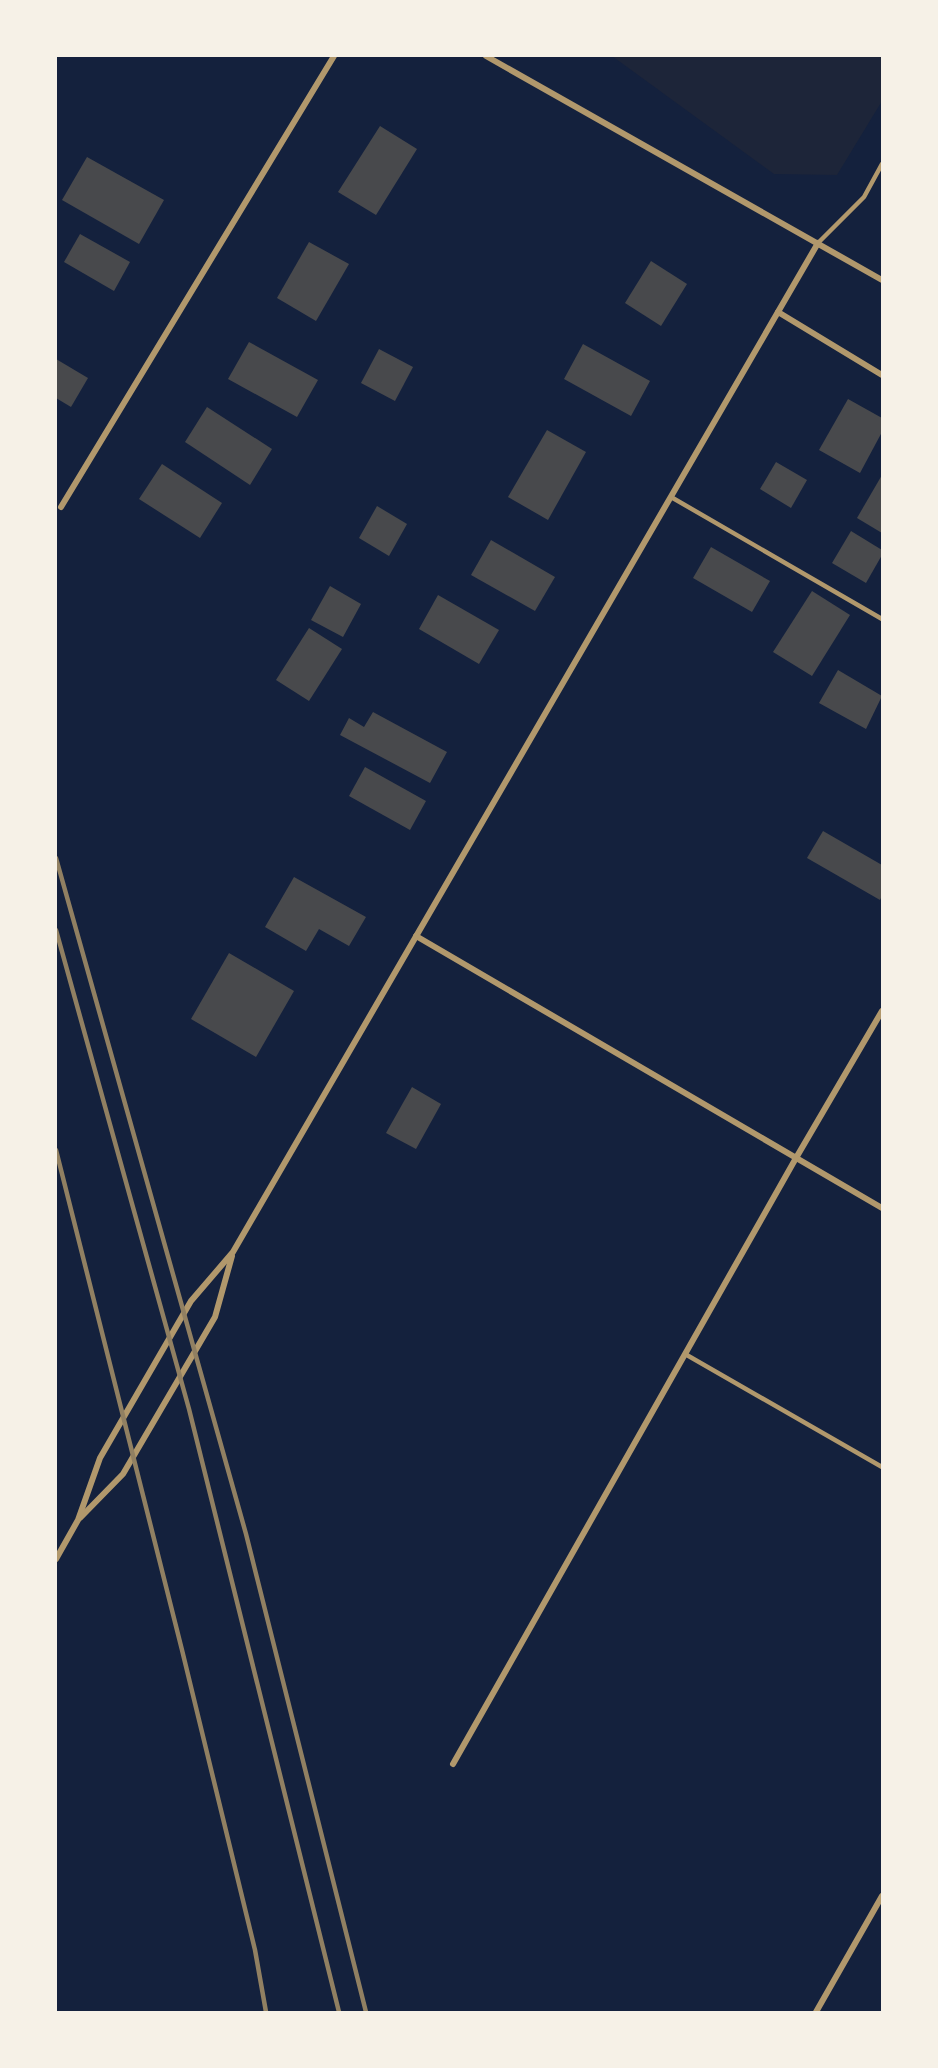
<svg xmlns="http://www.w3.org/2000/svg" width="938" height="2068" font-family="'Golos Text',sans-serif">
<rect width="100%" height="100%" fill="#14213d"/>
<path fill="#1d2539" d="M612,56H882V101L837,175L774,174Z"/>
<g fill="#48494c">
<path d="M380,126L417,149L376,215L338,192Z"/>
<path d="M87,157L164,200L139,244L62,200Z"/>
<path d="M80,234L130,262L114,291L64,262Z"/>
<path d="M309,242L349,264L316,321L277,298Z"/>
<path d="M651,261L687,284L661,326L625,303Z"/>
<path d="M249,342L318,380L297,417L228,379Z"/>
<path d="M583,344L650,381L631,416L564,379Z"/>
<path d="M379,349L413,367L395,401L361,383Z"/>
<path d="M56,359L88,378L71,407L56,398Z"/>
<path d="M848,399L882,418V432L860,473L819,450Z"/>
<path d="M207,407L272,449L250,485L185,442Z"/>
<path d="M547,430L586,452L548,520L508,497Z"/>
<path d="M776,462L807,480L791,508L760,489Z"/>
<path d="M162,464L222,503L200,538L139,499Z"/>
<path d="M882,475V533L857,518Z"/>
<path d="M377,506L407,524L389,556L359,538Z"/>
<path d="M851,531L882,550V555L866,583L832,563Z"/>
<path d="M491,540L555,577L535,611L471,575Z"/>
<path d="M711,547L770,581L752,612L693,578Z"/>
<path d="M330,586L361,604L343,637L311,620Z"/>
<path d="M812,591L850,615L812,676L773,652Z"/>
<path d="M438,595L499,630L479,664L419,629Z"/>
<path d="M309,628L342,649L309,701L276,680Z"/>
<path d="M838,670L882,696L866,729L819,703Z"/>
<path d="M373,712L447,752L430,783L340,735L349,718L364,727Z"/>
<path d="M365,767L426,801L410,830L349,796Z"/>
<path d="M823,831L882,865V896L880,900L807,858Z"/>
<path d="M294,877L366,917L349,946L319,929L306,951L265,927Z"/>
<path d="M229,953L294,991L256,1057L191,1019Z"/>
<path d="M412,1087L441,1104L416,1149L386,1133Z"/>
</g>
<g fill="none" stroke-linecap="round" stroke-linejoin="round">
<g stroke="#b1986c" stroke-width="4.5">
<path d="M818,243L864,197L882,164"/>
<path d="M671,497L882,619"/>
<path d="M685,1354L882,1467"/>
</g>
<g stroke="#b1986c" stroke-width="6">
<path d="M486,56L882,280"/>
<path d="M778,312L882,375"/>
<path d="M61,507L334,56"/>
<path d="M416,936L882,1208"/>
<path d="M80,1518L123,1474L215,1317L232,1256"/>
<path d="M56,1559L78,1520L100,1458L191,1301L233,1252L818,243"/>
<path d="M453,1764L796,1158L882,1011"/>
<path d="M816,2012L882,1896"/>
</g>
<g stroke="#918062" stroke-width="4.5">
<path d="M56,858L246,1534L366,2012"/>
<path d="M56,930L189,1409L339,2012"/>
<path d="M56,1150L182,1650L255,1950L266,2012"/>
</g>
</g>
<rect width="938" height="2068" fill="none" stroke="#f6f1e7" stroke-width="114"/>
</svg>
